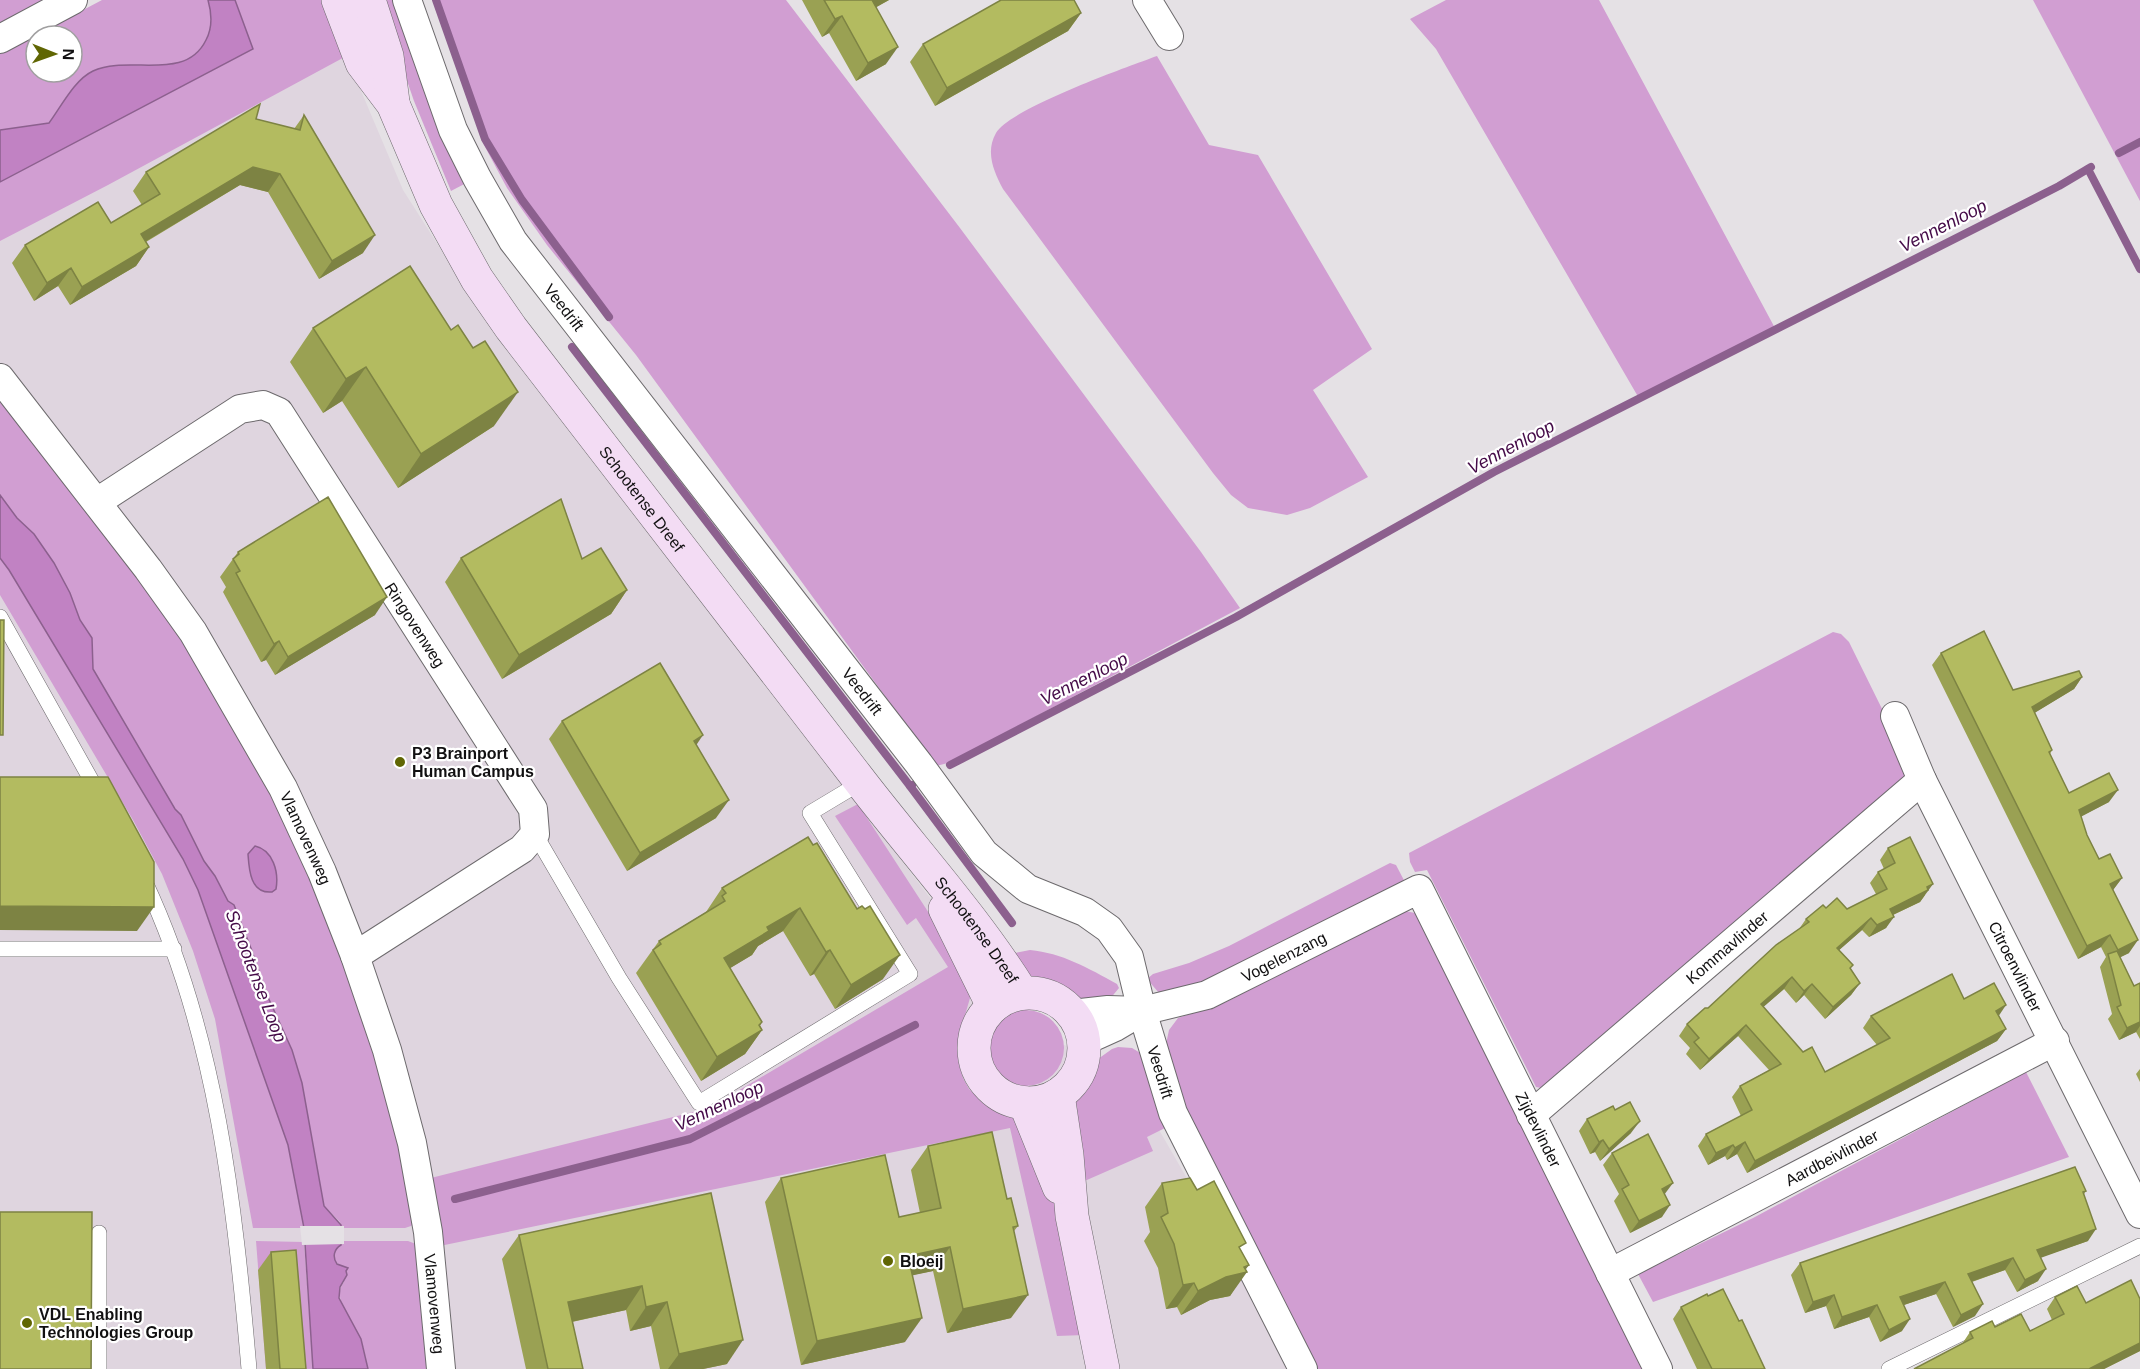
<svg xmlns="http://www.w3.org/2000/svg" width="2140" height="1369" font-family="Helvetica,sans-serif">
<rect width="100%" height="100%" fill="#e5e1e5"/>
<path fill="#dfd5df" d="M331,20L403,190L498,339L1037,1036L1121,1064L1297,1369H0V205Z"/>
<g fill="#d19ed2" fill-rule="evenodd">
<path d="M0,0H52L0,27Z"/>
<path d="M102,0H208C212,14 213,27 206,40C185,83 129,54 93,71C74,80 61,107 49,123L0,130V54ZM36,36H72V72H36Z"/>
<path d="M235,0H331L352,53L108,185L0,241V182L253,49Z"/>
<path d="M379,0H399L470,181L451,191L414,101Z"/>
<path d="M433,0H786L960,228L1201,552L1240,608L948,763L936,766L636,355L547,245L507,188L484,145Z"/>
<path d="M1446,0H1599L1776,330L1640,400L1436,49L1410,19Z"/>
<path d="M2033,0H2140V201Z"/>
<path d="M1157,56L1209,145L1258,155L1372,349L1313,390L1368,477L1310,508L1287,515L1248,508L1231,495L1213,473L1003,189C994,172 985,152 996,133C1009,109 1127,67 1157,56Z"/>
<path d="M0,397L150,586L244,738L299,849L356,991L402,1143L414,1223L411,1226L405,1228H341L340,1222L324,1206L302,1083L292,1050L267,995L252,951L234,905L228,901L215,876L204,861L181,815L175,809L93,669L92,638L80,620L70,593L34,534L17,518L0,495Z"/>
<path d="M0,558L9,570L183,859L198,889L288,1145L304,1228H253L215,1019L193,951L162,874L133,820L0,595Z"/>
<path d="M1833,632L1841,634L1849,642L1887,719L1905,768L1904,776L1898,784L1541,1088L1536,1087L1427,870L1415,872L1410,862L1409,853Z"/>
<path d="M858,804L964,967L971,985L970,998L959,1036V1064L963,1078L969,1089L987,1105L1018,1119L1054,1201L1084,1335L1057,1336L1010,1128L430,1248L419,1181L709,1108L948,967L916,918L907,925L835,816Z"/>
<path d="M1390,863L1396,865L1407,886L1208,990L1159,993L1147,979L1153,974L1189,963L1229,946Z"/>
<path d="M1405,911L1415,913L1422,919L1647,1369H1315L1193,1132L1166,1044L1169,1030L1178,1018L1226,1002L1395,913Z"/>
<path d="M1030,950C1062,953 1088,968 1117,984L1119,988L1109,1000L1080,1001L1056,986L1029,976L1015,953Z"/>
<circle cx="1026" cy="1048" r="38"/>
<path d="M1118,1047L1132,1048L1142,1054L1171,1125L1147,1137L1153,1151L1080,1183L1073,1101L1098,1059L1112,1049Z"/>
<path d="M2026,1072L2069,1157L1653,1302L1638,1274L1753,1218Z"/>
<path d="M256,1241L304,1242L313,1369H266Z"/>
<path d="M341,1241H408L416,1244L432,1369H368C366,1360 364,1349 361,1340C355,1323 330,1299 344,1282L342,1267L335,1261L334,1257L335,1251Z"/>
</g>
<g fill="#c182c3" stroke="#8c608e" stroke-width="1.5">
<path d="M208,0H235L253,49L0,182V130L49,123C61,107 74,80 93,71C129,54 185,83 206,40C213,27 212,14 208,0Z"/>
<path d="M0,495L17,518L34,534L54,563L70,593L80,620L92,638L93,669L175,809L181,815L204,861L215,876L228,901L234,905L252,951L267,995L292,1050L302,1083L324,1206L341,1225V1245C334,1249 332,1257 337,1264L348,1268L346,1271L347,1275L340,1287L339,1298L361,1339L368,1369H313L304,1228L288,1145L198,890L183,859L9,570L0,558Z"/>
<path d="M255,846C273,850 279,872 276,889L272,892C250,894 249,869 248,854Z"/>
</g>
<path fill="#e5e1e5" d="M300,1226H344V1244L302,1245Z"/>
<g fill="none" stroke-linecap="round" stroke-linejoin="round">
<g stroke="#8c608e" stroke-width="8">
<path d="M436,0L485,139L522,200L609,317"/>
<path d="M2119,153L2140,142"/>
<path d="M2088,169L2140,269"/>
<path d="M572,347L910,786"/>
<path d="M950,765L1236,617L1494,472L2059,186L2091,167"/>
<path d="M912,785L910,786L1012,923"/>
<path d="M455,1199L690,1139L915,1025"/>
</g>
<g stroke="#6d6a6d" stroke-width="16">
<g id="lane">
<path d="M0,617L99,794"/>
<path d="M535,834L619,978L699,1103L910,974L810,813L860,783"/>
<path d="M145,882C216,1033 235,1204 249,1369"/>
<path d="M0,949H174"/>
<path d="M99,1233V1369"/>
<path d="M1889,1369L2140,1246"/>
</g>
</g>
<g stroke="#6d6a6d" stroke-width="30">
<g id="street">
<path id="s1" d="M407,0L453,130L477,178L513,241L919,764L984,853L1028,889L1085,912L1109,929L1129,957L1142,1011L1173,1113L1303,1369"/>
<path d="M1147,0L1169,36"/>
<path d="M0,39L73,0"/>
<path id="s2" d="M0,378L148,569L193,632L283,788L322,872L355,956L387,1050L412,1143L428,1232L441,1369"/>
<path id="s3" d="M97,502L240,409L263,405L279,412L533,809L535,834L522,849L355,956"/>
<path id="s4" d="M1895,716L1922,780L2140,1214"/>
<path d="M1072,1014L1108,1010L1142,1011"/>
<path id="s5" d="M1084,1041L1115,1027L1142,1011L1207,995L1419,889L1658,1369"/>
<path id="s6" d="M1531,1115L1922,780"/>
<path id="s7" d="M1610,1273L2055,1041"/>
</g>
</g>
<g stroke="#6d6a6d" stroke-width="34">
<g id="secondary">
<path id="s8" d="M338,0L362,63L393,104L436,205L477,279L511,328C626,478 741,628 857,777C912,849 974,916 1022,993"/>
<path d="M369,0L387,56L393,102"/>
<path d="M945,909L993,1006"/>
<circle cx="1029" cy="1048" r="55"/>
<path d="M1058,1095L1067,1155L1072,1216L1103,1369"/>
<path d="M1025,1103L1059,1187"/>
</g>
</g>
<use href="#lane" stroke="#fff" stroke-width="15"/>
<use href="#street" stroke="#fff" stroke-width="28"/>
<use href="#secondary" stroke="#f3dcf4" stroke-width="33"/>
</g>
<g fill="#9aa153">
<path d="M802,0H889L876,7L886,64L856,81L829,33L822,37Z"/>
<path d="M1081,13L1068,31L935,106L910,62L923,44Z"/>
<path d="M304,115L363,253L319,279L268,192L240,185L146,242L149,247L136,266L70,305L58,286L34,301L12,263L25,245L111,223L142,205L133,191L146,172L256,119L294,129Z"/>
<path d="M313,328L494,426L398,488L342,401L323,413L290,362Z"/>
<path d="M238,552L375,615L275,675L266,660L261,662L223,592L226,587L220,577Z"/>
<path d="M461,558L582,559L627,590L611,614L502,679L445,582Z"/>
<path d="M1941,653L2013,690L2082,677L2074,689L2034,713L2052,750L2050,754L2069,793L2109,802L2081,816L2087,835L2099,859L2122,878L2113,890L2129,953L2120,957L2134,986L2140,983V1039L2136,1032L2119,1040L2108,1019L2112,1014L2100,967L2106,957L2101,947L2078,959L1932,665Z"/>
<path d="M562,721L716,818L627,871L549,739Z"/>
<path d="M808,837L883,979L835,1009L814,974L810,976L783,931L758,946L752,955L730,968L762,1022L760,1026L762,1030L745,1054L701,1081L636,973L659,941L706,912L722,888Z"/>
<path d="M1888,848L1925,895L1920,902L1893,915L1886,928L1869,937L1862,930L1839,950L1853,965L1850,968L1860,983L1851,995L1825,1019L1804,995L1796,1003L1784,989L1763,1007L1803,1052L1825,1072L1877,1045L1863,1028L1871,1016L1964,999L1999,1016L2006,1029L1997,1041L1747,1173L1737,1154L1727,1160L1725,1156L1708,1165L1698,1146L1706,1134L1741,1116L1732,1097L1740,1086L1769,1070L1738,1036L1700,1070L1686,1054L1690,1048L1679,1036L1687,1024L1708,1008L1799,929L1806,919L1826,908L1847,909L1876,894L1870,883L1878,872L1884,869L1880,860Z"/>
<path d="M2140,1069V1082L2136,1074Z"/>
<path d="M1615,1110L1631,1133L1600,1161L1595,1152L1590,1154L1579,1131L1587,1119Z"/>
<path d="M928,1146L1007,1199L1018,1226L1014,1231L1011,1318L947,1333L933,1271L912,1275L905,1342L801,1365L765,1202L781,1178L899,1217L920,1213L911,1170Z"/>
<path d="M1612,1153L1665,1194L1662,1217L1630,1233L1614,1201L1619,1194L1603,1165Z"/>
<path d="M1162,1183L1197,1190L1241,1250L1246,1270L1230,1296L1210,1300L1181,1315L1177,1307L1166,1309L1158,1268L1144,1241L1150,1232L1145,1207Z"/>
<path d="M2086,1191L2084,1194L2088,1241L2041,1257L2038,1281L2017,1292L2005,1270L1972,1282L1975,1316L1953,1327L1936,1294L1904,1305L1902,1331L1880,1342L1869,1317L1834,1329L1826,1306L1805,1313L1791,1275L1800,1263Z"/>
<path d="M711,1193L727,1364L703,1369H660L651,1326L630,1331L626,1310L572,1322L583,1369H526L502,1259L519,1235Z"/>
<path d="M271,1252L306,1369H266L258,1270Z"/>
<path d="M1708,1296L1739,1321L1765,1369H1697L1673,1319L1681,1307Z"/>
<path d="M2055,1297L2086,1303L2140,1299V1351L2104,1369H1914L1962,1344L1970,1332L1995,1327L2030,1331L2052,1320L2047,1309Z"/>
</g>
<g fill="#7d8343">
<path d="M871,0H889L859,17Z"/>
<path d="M1081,13L1068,31L935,106L947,88Z"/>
<path d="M842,16L829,33L822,37L835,19Z"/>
<path d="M898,47L886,64L856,81L868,63Z"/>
<path d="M253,167L280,174L268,192L240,185L128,252L141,234Z"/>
<path d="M375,235L363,253L319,279L332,261Z"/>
<path d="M149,247L136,266L70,305L82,287Z"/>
<path d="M71,268L58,286L34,301L47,283Z"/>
<path d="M366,367L342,401L323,413L346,379Z"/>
<path d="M518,392L494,426L398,488L421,454Z"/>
<path d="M627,590L611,614L502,679L519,655Z"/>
<path d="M387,597L375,615L275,675L288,657Z"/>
<path d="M279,641L266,660L261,662L274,644Z"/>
<path d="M2082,677L2074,689L2023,720L2032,707Z"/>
<path d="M703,735L691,753L694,741Z"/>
<path d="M2118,790L2109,802L2071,822L2079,810Z"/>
<path d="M729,800L716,818L627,871L640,853Z"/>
<path d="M2122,878L2113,890L2110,884Z"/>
<path d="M1933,884L1920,902L1882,920L1890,909Z"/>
<path d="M0,906L154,907L137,931L0,930Z"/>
<path d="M800,908L783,931L758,946L752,955L707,982L724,958L767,927Z"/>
<path d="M1894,917L1886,928L1869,937L1877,925Z"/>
<path d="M1871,918L1862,930L1829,959L1837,948Z"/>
<path d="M2110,935L2101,947L2078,959L2087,946Z"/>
<path d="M2138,940L2129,953L2109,963L2118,950Z"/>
<path d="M830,950L814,974L810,976L826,952Z"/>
<path d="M900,955L883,979L835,1009L851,985Z"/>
<path d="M1792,977L1784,989L1753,1016L1761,1004Z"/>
<path d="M1860,983L1851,995L1825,1019L1833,1007Z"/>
<path d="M1812,984L1804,995L1796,1003L1804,991Z"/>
<path d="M2006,1005L1998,1017L1996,1011Z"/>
<path d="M762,1022L753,1035L762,1030L745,1054L701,1081L717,1057Z"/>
<path d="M2140,1022V1026L2136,1032L2119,1040L2127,1028Z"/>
<path d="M1746,1025L1738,1036L1700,1070L1709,1059Z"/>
<path d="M2006,1029L1997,1041L1747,1173L1755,1161Z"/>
<path d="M1640,1121L1631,1133L1600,1161L1609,1149Z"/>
<path d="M1603,1140L1595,1152L1590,1154L1599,1142Z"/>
<path d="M1745,1142L1737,1154L1727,1160L1735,1148Z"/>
<path d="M1733,1145L1725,1156L1708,1165L1716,1153Z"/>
<path d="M1673,1183L1664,1195L1662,1189Z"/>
<path d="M1670,1205L1662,1217L1630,1233L1639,1221Z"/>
<path d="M2096,1229L2088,1241L2029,1262L2037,1250Z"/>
<path d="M950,1247L933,1271L891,1280L908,1256Z"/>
<path d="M2013,1258L2005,1270L1959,1286L1968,1274Z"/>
<path d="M1249,1265L1243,1273L1247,1272L1230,1296L1210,1300L1181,1315L1198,1291Z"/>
<path d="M2046,1269L2038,1281L2017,1292L2025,1280Z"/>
<path d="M1945,1282L1936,1294L1892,1309L1900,1297Z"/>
<path d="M1194,1283L1177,1307L1166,1309L1183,1285Z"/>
<path d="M642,1286L626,1310L552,1326L568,1302Z"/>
<path d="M1028,1295L1011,1318L947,1333L963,1309Z"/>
<path d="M1834,1295L1826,1306L1805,1313L1813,1302Z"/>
<path d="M667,1302L651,1326L630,1331L646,1307Z"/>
<path d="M1983,1304L1975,1316L1953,1327L1961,1315Z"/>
<path d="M1877,1305L1869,1317L1834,1329L1842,1317Z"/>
<path d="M922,1318L905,1342L801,1365L817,1341Z"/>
<path d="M1910,1319L1902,1331L1880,1342L1889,1330Z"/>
<path d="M743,1340L727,1364L703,1369H668L679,1354Z"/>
<path d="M2140,1343V1351L2104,1369H2089Z"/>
</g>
<g fill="#b3bb60" stroke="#7d8343" stroke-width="1.5">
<path d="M824,0H872L898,47L868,63L842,16L835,19Z"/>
<path d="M1001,0H1074L1081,13L947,88L923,44Z"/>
<path d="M260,104L256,119L300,130L304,115L375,235L332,261L280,174L253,167L141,234L149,247L82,287L71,268L47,283L25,245L98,202L111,223L160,194L146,172Z"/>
<path d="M410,266L451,330L458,325L473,348L485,341L518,392L421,454L366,367L346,379L313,328Z"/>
<path d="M328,497L387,597L288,657L279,641L274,644L236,573L240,571L233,559L239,554L238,552Z"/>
<path d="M561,499L582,559L601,548L627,590L519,655L461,558Z"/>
<path d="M0,620H4L3,735H0Z"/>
<path d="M1984,631L2013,690L2079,671L2082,677L2032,707L2052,750L2049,752L2069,793L2109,773L2118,790L2079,810L2087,835L2099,859L2110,854L2122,878L2110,884L2138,940L2118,950L2110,935L2087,946L1941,653Z"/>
<path d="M660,663L703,735L694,741L729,800L640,853L562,721Z"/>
<path d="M0,777H108L154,862V907L0,906Z"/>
<path d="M808,837L813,845L817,843L857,909L862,906L865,909L870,906L900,955L851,985L830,950L826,952L800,908L767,927L769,931L724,958L762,1022L759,1025L762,1030L717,1057L653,950L661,944L659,941L725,901L722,896L726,893L722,888Z"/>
<path d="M1910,837L1933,884L1927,887L1928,890L1890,909L1894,917L1877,925L1871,918L1837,948L1853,965L1850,968L1860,983L1833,1007L1812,984L1804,991L1792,977L1761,1004L1803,1052L1812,1047L1825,1072L1890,1038L1871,1016L1952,974L1964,999L1994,983L2006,1005L1996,1011L2006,1029L1755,1161L1745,1142L1735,1148L1733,1145L1716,1153L1706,1134L1752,1110L1740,1086L1781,1064L1746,1025L1709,1059L1694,1042L1699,1038L1687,1024L1705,1008H1708L1776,945L1809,922L1806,919L1823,905L1826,908L1837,898L1847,909L1887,889L1878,872L1895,863L1888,848Z"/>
<path d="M2117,951L2134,986L2140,983V1022L2127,1028L2117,1007L2121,1005L2108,954Z"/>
<path d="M1630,1102L1640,1121L1609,1149L1603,1140L1599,1142L1587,1119L1613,1106L1615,1110Z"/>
<path d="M992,1132L1007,1199L1011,1198L1018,1226L1013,1227L1028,1295L963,1309L950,1247L908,1256L922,1318L817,1341L781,1178L885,1155L899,1217L941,1208L928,1146Z"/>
<path d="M1648,1134L1673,1183L1662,1189L1670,1205L1639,1221L1622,1189L1629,1185L1612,1153Z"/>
<path d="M2075,1167L2086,1191L2083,1192L2096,1229L2037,1250L2046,1269L2025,1280L2013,1258L1968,1274L1983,1304L1961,1315L1945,1282L1900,1297L1910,1319L1889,1330L1877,1305L1842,1317L1834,1295L1813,1302L1800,1263Z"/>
<path d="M1190,1178L1197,1190L1214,1181L1246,1243L1239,1247L1249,1265L1244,1267L1247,1272L1226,1277L1198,1291L1194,1283L1183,1285L1174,1244L1161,1217L1168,1213L1162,1183Z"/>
<path d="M711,1193L743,1340L679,1354L667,1302L646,1307L642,1286L568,1302L583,1369H548L519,1235Z"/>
<path d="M0,1212H92L91,1369H0Z"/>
<path d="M296,1250L306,1369H280L271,1252Z"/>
<path d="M2131,1280L2140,1299V1343L2089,1369H1914L1973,1338L1970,1332L1992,1321L1995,1327L2021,1314L2030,1331L2064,1314L2055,1297L2077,1286L2086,1303Z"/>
<path d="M1723,1289L1739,1321L1742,1320L1765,1369H1712L1681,1307L1707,1294L1708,1296Z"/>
</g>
<g fill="#606603" stroke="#fff" stroke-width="2">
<circle cx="400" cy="762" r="6"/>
<circle cx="888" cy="1261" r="6"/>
<circle cx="27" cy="1323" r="6"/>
</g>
<g text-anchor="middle" stroke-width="4.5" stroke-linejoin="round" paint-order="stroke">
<g font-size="16" fill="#111011" stroke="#fff">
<text dy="6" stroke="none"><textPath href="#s1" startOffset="348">Veedrift</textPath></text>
<text dy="6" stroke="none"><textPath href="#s8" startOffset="588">Schootense Dreef</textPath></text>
<text dy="6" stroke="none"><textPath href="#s3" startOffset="464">Ringovenweg</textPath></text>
<text dy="6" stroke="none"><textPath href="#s1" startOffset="834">Veedrift</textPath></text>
<text dy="6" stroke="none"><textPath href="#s2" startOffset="554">Vlamovenweg</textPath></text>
<text dy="6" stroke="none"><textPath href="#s8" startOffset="1134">Schootense Dreef</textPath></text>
<text dy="6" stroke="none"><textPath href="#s6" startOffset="258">Kommavlinder</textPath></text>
<text dy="6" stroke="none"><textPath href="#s5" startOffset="218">Vogelenzang</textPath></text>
<text dy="6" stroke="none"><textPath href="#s4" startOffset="278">Citroenvlinder</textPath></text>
<text dy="6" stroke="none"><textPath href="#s1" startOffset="1338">Veedrift</textPath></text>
<text dy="6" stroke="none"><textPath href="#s5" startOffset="638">Zijdevlinder</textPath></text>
<text dy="6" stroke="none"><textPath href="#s7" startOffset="250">Aardbeivlinder</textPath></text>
<text dy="6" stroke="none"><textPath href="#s2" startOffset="1040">Vlamovenweg</textPath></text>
</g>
<g font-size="16" font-weight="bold" fill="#111011" stroke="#fff" text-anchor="start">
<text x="412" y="759">P3 Brainport<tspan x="412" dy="18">Human Campus</tspan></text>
<text x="900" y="1267">Bloeij</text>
<text x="39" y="1320">VDL Enabling<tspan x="39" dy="18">Technologies Group</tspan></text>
</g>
<g font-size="18" font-style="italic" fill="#450b48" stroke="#fff">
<text transform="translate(1943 226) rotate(-27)" y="6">Vennenloop</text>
<text transform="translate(1511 447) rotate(-28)" y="6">Vennenloop</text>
<text transform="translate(1084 679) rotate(-27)" y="6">Vennenloop</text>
<text transform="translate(256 976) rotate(69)" y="6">Schootense Loop</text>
<text transform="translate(719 1106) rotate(-25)" y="6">Vennenloop</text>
</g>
</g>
<g transform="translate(54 54) rotate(91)"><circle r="28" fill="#ffffff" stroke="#a09fa0" stroke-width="1.5"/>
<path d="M0-4.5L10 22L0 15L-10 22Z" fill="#606603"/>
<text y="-9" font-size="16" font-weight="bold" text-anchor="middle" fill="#111011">N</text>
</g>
</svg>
